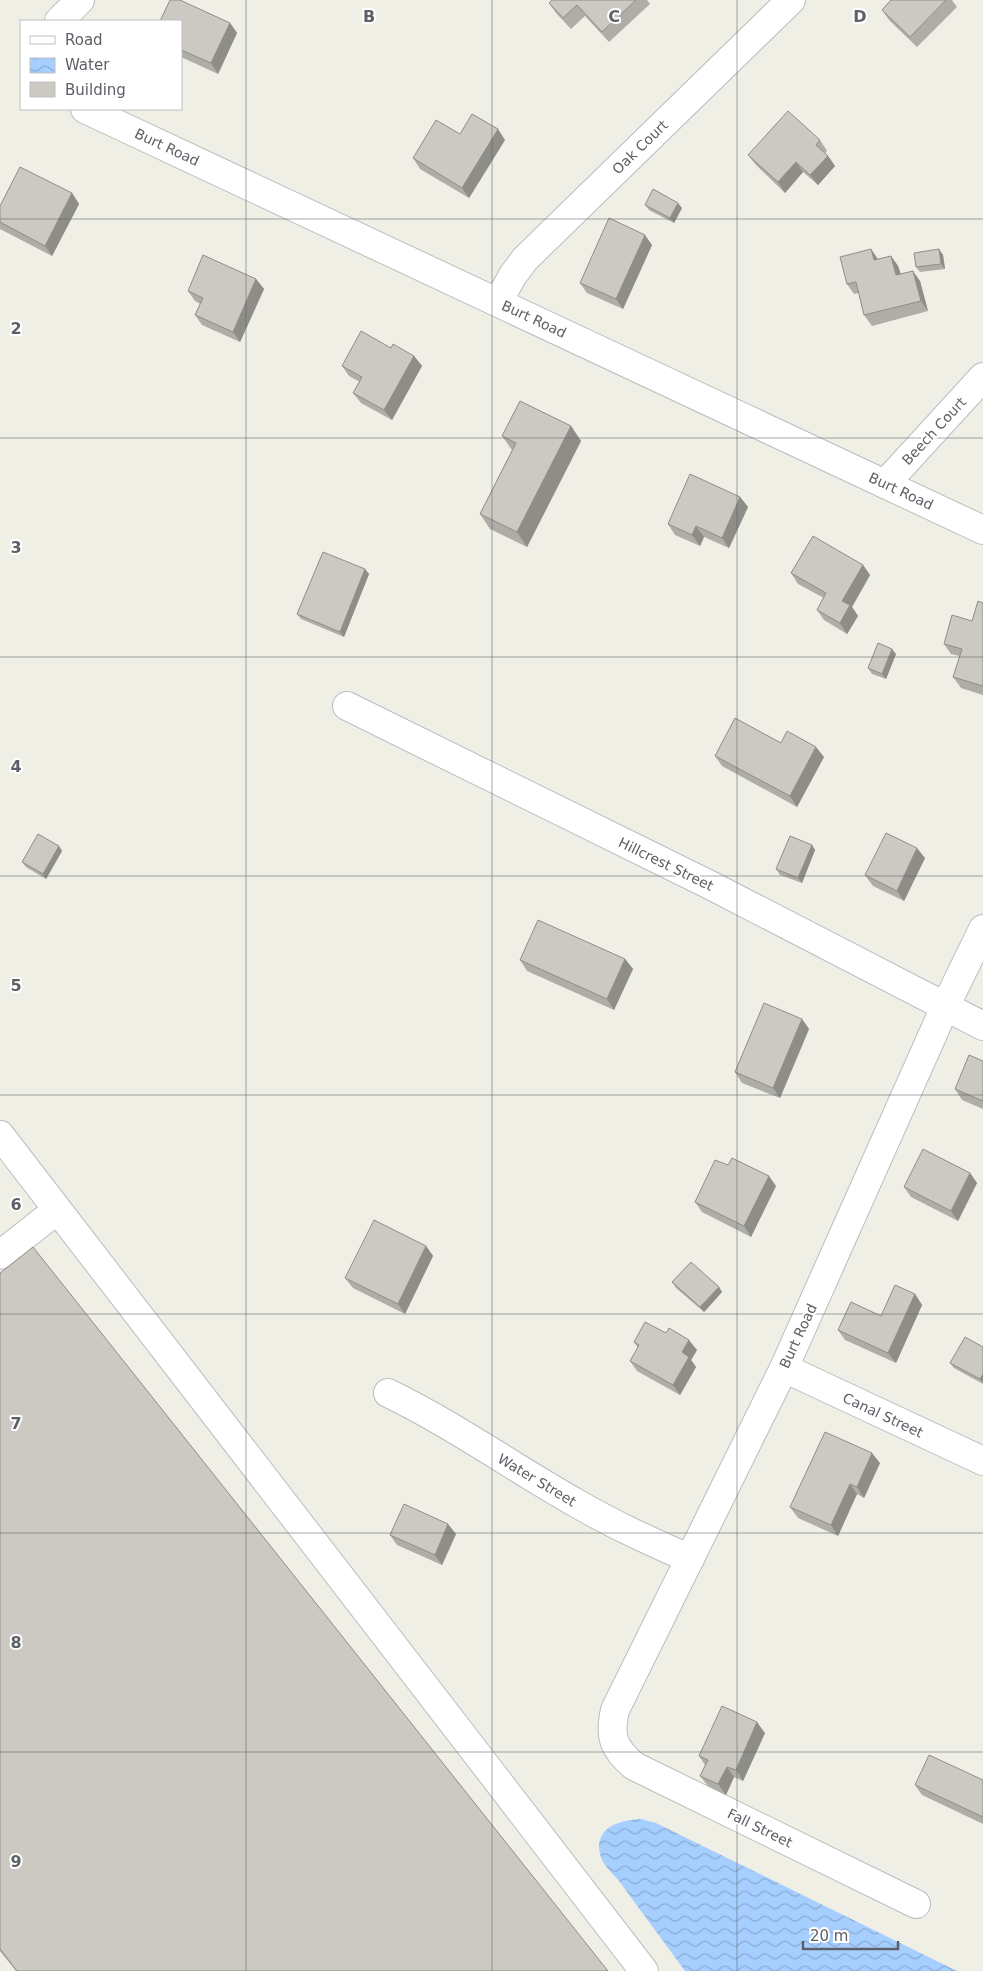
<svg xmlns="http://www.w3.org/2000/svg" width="983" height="1971" font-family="'DejaVu Sans',sans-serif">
<defs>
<pattern id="water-waves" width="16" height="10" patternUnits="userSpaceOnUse" patternTransform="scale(1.25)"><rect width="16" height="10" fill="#a6cfff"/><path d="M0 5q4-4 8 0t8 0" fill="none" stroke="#8aabd2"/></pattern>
</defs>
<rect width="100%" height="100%" fill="#f0efe5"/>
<path fill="url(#water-waves)" d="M641,1819L656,1823L957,1971H685C663,1941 641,1911 619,1881C614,1875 608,1870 604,1863C601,1860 600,1853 599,1849C598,1825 623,1820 641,1819Z"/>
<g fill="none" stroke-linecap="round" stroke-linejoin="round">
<g stroke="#babcc2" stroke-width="30">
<g id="minor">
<path d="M59,21L80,0"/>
<path d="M85,109L983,530"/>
<path d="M498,302L513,275L525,259L791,0"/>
<path d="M885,484L983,377"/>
<path d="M347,706L710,885L983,1026"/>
<path d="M0,1135L644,1971"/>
<path d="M0,1255L57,1210"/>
<path d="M784,1368L983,1461"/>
<path d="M388,1393C454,1425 514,1468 578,1504C614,1525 652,1542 690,1559"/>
<path d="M916,1904L634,1766C613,1748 609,1737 615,1710L784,1368L945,1007L983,929"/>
</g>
</g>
<use href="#minor" stroke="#fff" stroke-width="28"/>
</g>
<g fill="#afada7">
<path d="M552,0H647L650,4L609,42L585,16L571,29L556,13L549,3Z"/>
<path d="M891,0H952L957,7L917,47L889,20L882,10Z"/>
<path d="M181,21L230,23L237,33L218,74L181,57Z"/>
<path d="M460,134L505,140L469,198L420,169L413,158Z"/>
<path d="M820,140L827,151L825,153L828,156L835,166L818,185L803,172L785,193L756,165L748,155Z"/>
<path d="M72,193L79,204L52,256L0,229V206Z"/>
<path d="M645,205L682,208L674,223L649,210Z"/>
<path d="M652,245L623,309L587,293L580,283Z"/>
<path d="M871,249L878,259L891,256L898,266L901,274L920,281L928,311L872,326L864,315L859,293L854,294L847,284Z"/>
<path d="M939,249L943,255L945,269L920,272L916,267Z"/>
<path d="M256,279L264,289L240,342L202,325L195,315L200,304L195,301L188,291Z"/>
<path d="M391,348L414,356L422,366L392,420L361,403L353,393L360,382L349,376L342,366Z"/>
<path d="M571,426L581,441L527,547L490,529L480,514L512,450L502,436Z"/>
<path d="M740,497L748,507L729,548L704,537L700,546L675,535L668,524Z"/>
<path d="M863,565L870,575L852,607L858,616L847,634L824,620L817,610L824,598L798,584L791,573Z"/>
<path d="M365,569L369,574L344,637L301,619L297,614Z"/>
<path d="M983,603V695L961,688L953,677L960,656L951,654L944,644L972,621Z"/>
<path d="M896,654L886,679L872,674L868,668Z"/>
<path d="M715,756L824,757L797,807L722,766Z"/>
<path d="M812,845L815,850L802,883L780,875L776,869Z"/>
<path d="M59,846L62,851L46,879L26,867L22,862Z"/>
<path d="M925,858L904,901L873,886L865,875Z"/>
<path d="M625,959L633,969L614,1010L527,971L520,960Z"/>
<path d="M802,1019L809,1029L780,1098L742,1083L735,1072Z"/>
<path d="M983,1061V1109L962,1100L955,1089Z"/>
<path d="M970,1173L977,1183L958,1221L911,1197L904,1187Z"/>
<path d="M776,1186L751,1237L702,1212L695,1202Z"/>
<path d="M426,1246L433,1256L405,1314L353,1288L345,1278Z"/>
<path d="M0,1273L608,1971H16L0,1951Z"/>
<path d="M672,1282L719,1287L722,1292L704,1312L676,1288Z"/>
<path d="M915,1294L922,1305L896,1363L845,1340L838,1330L881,1316Z"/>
<path d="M634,1342L697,1350L691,1360L696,1367L680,1395L637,1371L630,1361L638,1348Z"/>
<path d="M983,1347V1384L954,1368L950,1363Z"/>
<path d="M880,1463L864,1498L857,1494L838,1536L798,1518L790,1507Z"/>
<path d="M456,1534L442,1565L397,1545L390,1535Z"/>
<path d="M765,1733L743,1781L734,1777L726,1795L708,1786L700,1776L705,1765L699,1756Z"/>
<path d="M983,1780V1824L922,1795L915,1785Z"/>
</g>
<g fill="#8e8d88">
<path d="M230,23L237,33L218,74L211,63Z"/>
<path d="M498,129L505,140L469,198L462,188Z"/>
<path d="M828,156L835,166L818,185L810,175Z"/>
<path d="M796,162L803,172L785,193L778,182Z"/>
<path d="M72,193L79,204L52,256L45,246Z"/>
<path d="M678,203L682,208L674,223L670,218Z"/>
<path d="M645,235L652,245L623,309L616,299Z"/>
<path d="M871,249L878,260H874Z"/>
<path d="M939,249L943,255L945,269L941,264Z"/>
<path d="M891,256L898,266L904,285L896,275Z"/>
<path d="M913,271L920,281L928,311L921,301Z"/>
<path d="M256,279L264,289L240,342L233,332Z"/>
<path d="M414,356L422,366L392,420L384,410Z"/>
<path d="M571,426L581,441L527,547L517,532Z"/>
<path d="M740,497L748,507L729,548L722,538Z"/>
<path d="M696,526L704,537L700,546L692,535Z"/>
<path d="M863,565L870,575L852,607L858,616L847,634L840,623L842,601Z"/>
<path d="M365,569L369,574L344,637L340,632Z"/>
<path d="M892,649L896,654L886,679L882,674Z"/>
<path d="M816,747L824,757L797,807L790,796Z"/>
<path d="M812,845L815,850L802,883L798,878Z"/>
<path d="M59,846L62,851L46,879L43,874Z"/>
<path d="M917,848L925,858L904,901L897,891Z"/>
<path d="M625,959L633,969L614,1010L607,999Z"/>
<path d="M802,1019L809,1029L780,1098L773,1088Z"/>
<path d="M970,1173L977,1183L958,1221L951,1211Z"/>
<path d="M769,1176L776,1186L751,1237L744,1226Z"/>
<path d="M426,1246L433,1256L405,1314L398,1304Z"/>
<path d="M719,1287L722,1292L704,1312L700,1307Z"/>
<path d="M915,1294L922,1305L896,1363L888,1353Z"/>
<path d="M689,1340L697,1350L691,1360L696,1367L680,1395L673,1385L682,1352Z"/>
<path d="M983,1374V1383L980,1379Z"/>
<path d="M872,1453L880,1463L864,1498L857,1487Z"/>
<path d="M850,1484L857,1494L838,1536L831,1525Z"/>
<path d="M448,1524L456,1534L442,1565L435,1555Z"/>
<path d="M757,1722L765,1733L743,1781L736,1770Z"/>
<path d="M727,1767L734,1777L726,1795L718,1784Z"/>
</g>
<g fill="#cbc9c2" stroke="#8e8d88">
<path d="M170,0H180L230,23L211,63L181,50V21H160Z"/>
<path d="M552,0H636L602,32L577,5L563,18L549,3Z"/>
<path d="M891,0H946L910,37L882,10Z"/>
<path d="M788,111L820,140L816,145L828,156L810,175L796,162L778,182L748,155Z"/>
<path d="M472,114L498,129L462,188L413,158L436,120L460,134Z"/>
<path d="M20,167L72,193L45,246L0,222V206Z"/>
<path d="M653,189L678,203L670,218L645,205Z"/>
<path d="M609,218L645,235L616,299L580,283Z"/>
<path d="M871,249L874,260L891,256L896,275L913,271L921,301L864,315L856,282L847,284L840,257Z"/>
<path d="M939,249L941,264L916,267L914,253Z"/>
<path d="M203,255L256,279L233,332L195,315L203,298L188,291Z"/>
<path d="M361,331L391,348L393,344L414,356L384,410L353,393L362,377L342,366Z"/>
<path d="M520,401L571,426L517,532L480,514L516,443L502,436Z"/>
<path d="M690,474L740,497L722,538L696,526L692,535L668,524Z"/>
<path d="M813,536L863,565L842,601L850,605L840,623L817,610L826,593L791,573Z"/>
<path d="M323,552L365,569L340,632L297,614Z"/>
<path d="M978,601L983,603V686L953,677L962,649L944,644L952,615L972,621Z"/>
<path d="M878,643L892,649L882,674L868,668Z"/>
<path d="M735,718L781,743L787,731L816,747L790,796L715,756Z"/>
<path d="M886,833L917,848L897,891L865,875Z"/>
<path d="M38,834L59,846L43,874L22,862Z"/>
<path d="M790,836L812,845L798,878L776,869Z"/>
<path d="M538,920L625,959L607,999L520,960Z"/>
<path d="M764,1003L802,1019L773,1088L735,1072Z"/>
<path d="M969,1055L983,1061V1101L955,1089Z"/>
<path d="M923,1149L970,1173L951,1211L904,1187Z"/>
<path d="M732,1158L769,1176L744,1226L695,1202L715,1160L728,1165Z"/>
<path d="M374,1220L426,1246L398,1304L345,1278Z"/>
<path d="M33,1247L608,1971H17L0,1949V1273Z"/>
<path d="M691,1262L719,1287L700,1307L672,1282Z"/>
<path d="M895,1285L915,1294L888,1353L838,1330L851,1302L881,1316Z"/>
<path d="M645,1322L666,1333L669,1328L689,1340L682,1352L689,1357L673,1385L630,1361L639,1345L634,1342Z"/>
<path d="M965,1337L983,1347V1374L980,1379L950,1363Z"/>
<path d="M825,1432L872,1453L857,1487L850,1484L831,1525L790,1507Z"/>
<path d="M404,1504L448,1524L435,1555L390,1535Z"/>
<path d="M722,1706L757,1722L736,1770L727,1767L718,1784L700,1776L708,1760L699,1756Z"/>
<path d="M929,1755L983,1780V1817L915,1785Z"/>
</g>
<path fill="none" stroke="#5d6066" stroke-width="1" stroke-opacity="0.55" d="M246,0V1971M492,0V1971M737,0V1971M0,219H983M0,438H983M0,657H983M0,876H983M0,1095H983M0,1314H983M0,1533H983M0,1752H983"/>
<g text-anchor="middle" stroke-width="4" stroke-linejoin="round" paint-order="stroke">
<g font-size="14" fill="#5d6066" stroke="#fff">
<text transform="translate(167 147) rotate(25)" y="5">Burt Road</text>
<text transform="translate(640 147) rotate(-44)" y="5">Oak Court</text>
<text transform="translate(534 319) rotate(25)" y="5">Burt Road</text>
<text transform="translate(934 431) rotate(-47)" y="5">Beech Court</text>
<text transform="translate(901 491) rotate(25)" y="5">Burt Road</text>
<text transform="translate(666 864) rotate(26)" y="5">Hillcrest Street</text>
<text transform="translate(798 1336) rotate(-65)" y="5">Burt Road</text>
<text transform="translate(883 1415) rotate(25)" y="5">Canal Street</text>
<text transform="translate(537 1480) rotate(31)" y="5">Water Street</text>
<text transform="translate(760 1828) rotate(26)" y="5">Fall Street</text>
</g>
</g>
<g font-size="16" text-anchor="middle" font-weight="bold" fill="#5d6066" stroke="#fff" stroke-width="4" stroke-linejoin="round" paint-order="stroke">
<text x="369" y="22">B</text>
<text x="614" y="22">C</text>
<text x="860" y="22">D</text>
<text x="16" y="334">2</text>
<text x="16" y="553">3</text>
<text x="16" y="772">4</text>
<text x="16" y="991">5</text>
<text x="16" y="1210">6</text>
<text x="16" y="1429">7</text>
<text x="16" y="1648">8</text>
<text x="16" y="1867">9</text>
</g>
<rect x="20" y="20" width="162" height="90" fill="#ffffff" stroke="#bebfc2"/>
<rect x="30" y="36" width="25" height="8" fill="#ffffff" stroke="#bebfc2"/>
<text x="65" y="45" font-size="15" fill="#5d6066">Road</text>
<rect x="30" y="58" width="25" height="15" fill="url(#water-waves)" stroke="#bebfc2"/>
<text x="65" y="70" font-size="15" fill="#5d6066">Water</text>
<rect x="30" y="82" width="25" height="15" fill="#cbc9c2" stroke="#bebfc2"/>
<text x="65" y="95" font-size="15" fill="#5d6066">Building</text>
<path d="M803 1941v8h95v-8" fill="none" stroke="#5d6066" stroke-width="2.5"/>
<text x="810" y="1941" font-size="15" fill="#5d6066" stroke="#ffffff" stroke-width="4" paint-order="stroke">20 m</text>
</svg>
